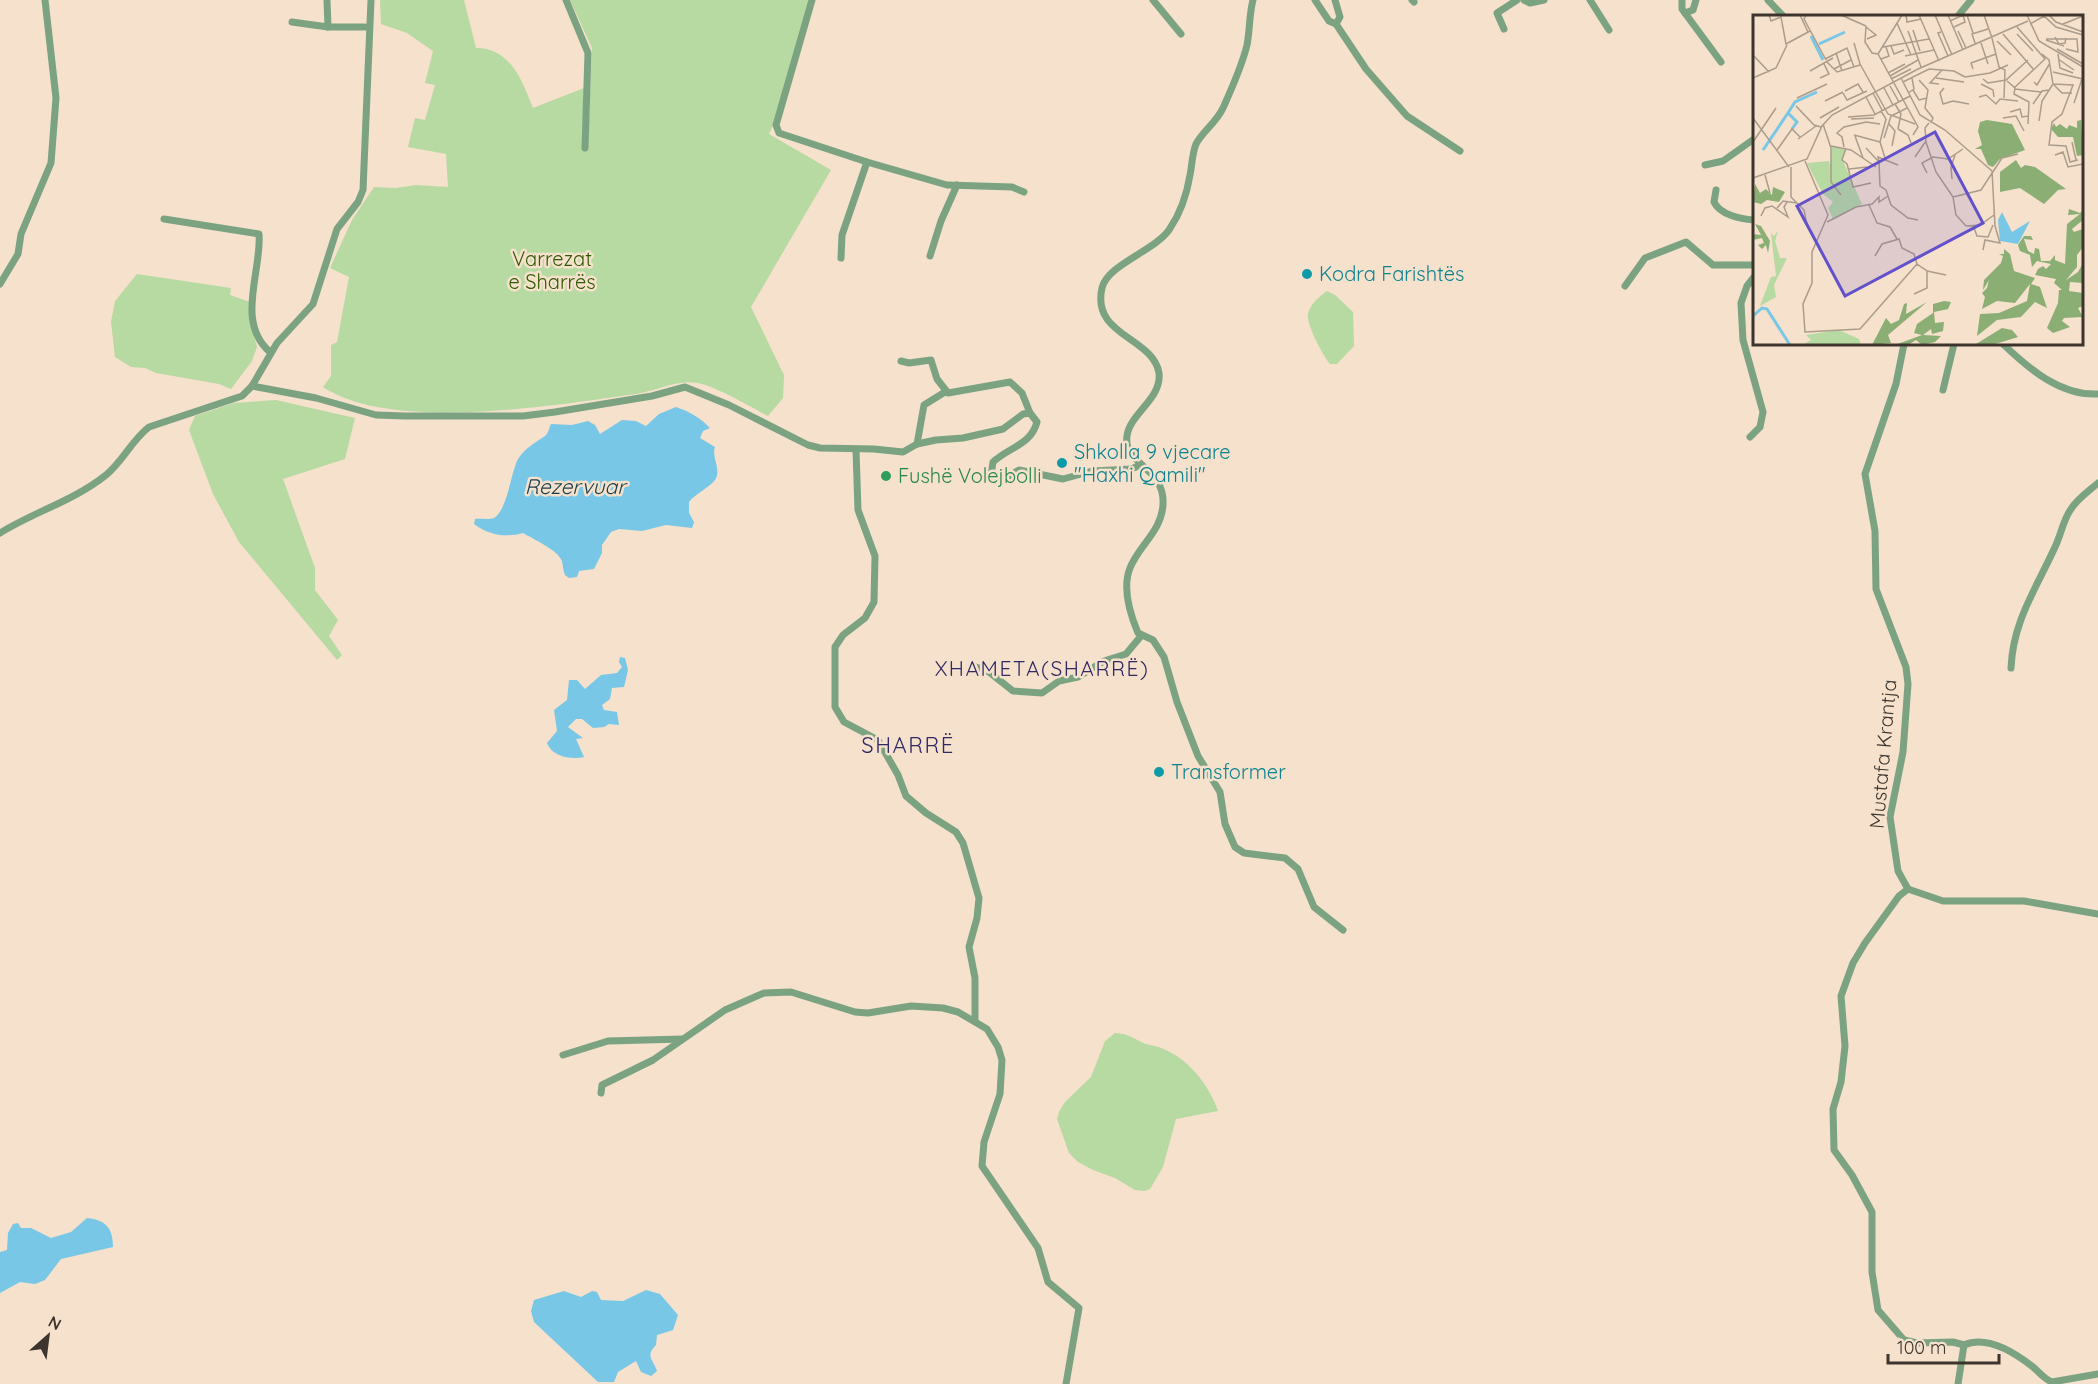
<svg xmlns="http://www.w3.org/2000/svg" width="2098" height="1384" font-family="Quicksand,sans-serif">
<rect width="100%" height="100%" fill="#f5e1cc"/>
<g fill="#b7d9a2">
<path d="M380,0H464L476,48C511,48 522,81 533,108L584,88L582,141H588L592,48L570,0H810L778,114L769,134L831,170L751,307L784,375L783,398L768,416C751,407 715,386 698,383C677,379 656,391 636,394C555,405 392,433 323,387L331,376V345L337,342L349,277L330,268L352,220L374,187L396,188L416,185L448,187L446,154L408,147L415,118L425,120L435,85L425,83L433,51L407,33L381,24Z"/>
<path d="M137,274L231,288L230,295L250,302L251,324L257,347L252,361L231,389L219,384L156,373L145,368L131,367L115,357L111,322L115,301Z"/>
<path d="M1327,291L1335,295L1353,312L1354,346L1337,364H1330C1323,356 1306,324 1308,314C1310,304 1319,297 1327,291Z"/>
<path d="M276,400L355,418L345,459L283,479L315,568V590L338,620L329,636L342,655L337,660L239,542L213,494L189,430L195,416L234,403Z"/>
<path d="M1115,1033C1131,1033 1138,1043 1150,1045C1181,1050 1208,1081 1218,1111L1176,1119L1163,1167L1150,1189L1145,1191L1135,1190L1115,1178L1093,1170L1078,1162L1069,1153L1057,1119L1059,1112L1065,1102L1091,1077L1105,1041Z"/>
</g>
<g fill="#78c7e6">
<path d="M676,407C688,411 701,418 710,428L703,431L700,438L715,447C711,458 722,469 715,480C709,488 696,493 689,502V513L694,522L692,528L666,525L642,531L619,529L611,532L602,545V553L594,569L579,571L577,577L569,578L565,575C563,570 563,566 562,561C558,550 533,539 523,533C505,538 489,535 474,524L475,519C481,518 488,520 494,518C507,511 511,472 518,459C526,447 535,443 545,436C549,433 549,427 551,424L572,425L588,421L595,425L600,434L622,420L636,421L646,426L659,414Z"/>
<path d="M620,657L625,658L628,670L624,687L612,688L610,699L602,705L604,710L617,712L619,725L609,724L604,727L593,728L582,719H576L568,727L583,738L576,739L584,757C572,760 552,757 547,743L557,731L554,710L567,700L569,680H577L585,689L601,675L617,673L622,667L619,662Z"/>
<path d="M87,1218C106,1220 113,1228 113,1247L61,1259L45,1280L35,1284L20,1282L0,1293V1252L7,1250L8,1233L13,1224L18,1223L21,1228H31L51,1238L71,1232Z"/>
<path d="M646,1290L660,1294L678,1315L673,1330L657,1335L656,1345C645,1356 653,1359 657,1371L651,1376L641,1372L636,1361L618,1372L614,1382H598L534,1322L531,1311L534,1300L564,1291L581,1297L592,1291L597,1292L601,1300L623,1301Z"/>
</g>
<g fill="none" stroke-linecap="round" stroke-linejoin="round">
<g stroke="#7ba381" stroke-width="7">
<path d="M327,0L328,27"/>
<path d="M566,0L588,53L585,148"/>
<path d="M812,0L776,125L779,133L867,162L947,185L1012,187L1024,192"/>
<path d="M1153,0L1181,34"/>
<path d="M1253,0C1249,15 1250,30 1247,45C1242,66 1232,88 1223,108C1216,123 1202,132 1196,144C1192,154 1192,166 1190,175C1187,194 1180,214 1169,230C1154,251 1107,265 1102,288C1091,336 1153,337 1159,373C1162,399 1130,413 1127,436C1123,465 1165,467 1163,504C1162,531 1139,545 1130,568C1122,588 1130,614 1138,633L1153,640L1164,657L1177,702L1198,756L1220,792L1225,824L1235,847L1244,853L1285,858L1298,869L1314,907L1343,930"/>
<path d="M1315,0L1329,21L1336,24L1366,69L1407,116L1460,151"/>
<path d="M1335,0L1340,17L1336,24"/>
<path d="M1412,0L1414,2"/>
<path d="M1524,0L1530,3L1544,0"/>
<path d="M1590,0L1609,30"/>
<path d="M1682,0V9L1721,62"/>
<path d="M1768,0L1783,16"/>
<path d="M1685,13L1693,10L1696,0"/>
<path d="M1958,16L1971,0"/>
<path d="M292,22L328,27H365"/>
<path d="M1504,29L1497,13L1517,0"/>
<path d="M1705,165L1723,161L1754,139"/>
<path d="M1716,190L1714,202C1720,215 1741,219 1754,220"/>
<path d="M164,219L259,234C262,271 235,322 270,352"/>
<path d="M930,256L941,221L957,185"/>
<path d="M841,258L842,235L867,162"/>
<path d="M0,284L18,254L21,234L51,163L56,98L45,0"/>
<path d="M1625,286L1645,258L1686,242L1713,265H1754"/>
<path d="M1904,344L1896,384L1865,474L1875,531L1876,589L1906,667L1908,684L1903,752L1890,817L1898,871L1908,889"/>
<path d="M2003,344C2028,368 2060,396 2098,394"/>
<path d="M901,361L909,363L931,360L937,379L948,393L1010,382L1022,393L1030,413"/>
<path d="M252,386L316,398L376,415L405,416H523L555,412L652,396L685,387L729,405L808,445L820,448L874,449L903,452L917,444L936,440L963,438L1003,429L1023,414L1030,413L1037,422C1031,445 1009,447 993,462L991,475L997,480H1002L1019,470L1063,479L1092,471L1131,469L1141,465"/>
<path d="M1943,390L1954,344"/>
<path d="M1750,437L1760,427L1763,412L1743,340L1741,303L1747,286L1754,277"/>
<path d="M917,444L924,405L945,392"/>
<path d="M856,450L858,510L875,556L874,602L865,618L843,635L835,647V707L844,722L878,740L898,775L906,796L926,813L956,832L963,843L979,898L977,918L969,947L975,978V1021"/>
<path d="M0,533C34,512 75,500 106,475C123,461 132,440 149,427L242,396L252,386L277,343L313,304L337,229L358,202L363,190L371,0"/>
<path d="M976,667L989,672L1013,691L1042,693L1059,681L1078,677L1104,661L1126,654L1141,636"/>
<path d="M2011,668C2013,621 2036,589 2055,547C2061,535 2063,520 2071,509C2078,498 2089,491 2098,483"/>
<path d="M1908,889L1899,896L1865,943L1853,963L1841,996L1845,1046L1841,1082L1833,1109L1834,1150L1852,1175L1872,1212V1272L1878,1310L1904,1340L1917,1343L1953,1342L1964,1345C1987,1335 2014,1352 2033,1367C2040,1373 2044,1379 2052,1382L2098,1374"/>
<path d="M1908,889L1943,901H2024L2098,914"/>
<path d="M563,1055L608,1041L682,1039"/>
<path d="M601,1093L602,1085L653,1060L725,1010L764,993L791,992L855,1012L868,1013L911,1006L943,1008L958,1012L987,1029L998,1047L1002,1060L1000,1094L984,1142L982,1166L1038,1248L1048,1282L1079,1308L1066,1384"/>
<path d="M1958,1384L1964,1345"/>
</g>
</g>
<g fill="#0f9aa8" stroke="#f5e1cc" stroke-width="2">
<circle cx="1307" cy="274" r="6"/>
<circle cx="1062" cy="463" r="6"/>
<circle cx="1159" cy="772" r="6"/>
</g>
<circle fill="#2e9e5b" stroke="#f5e1cc" stroke-width="2" cx="886" cy="476" r="6"/>
<g text-anchor="middle" stroke-width="5" stroke-linejoin="round" paint-order="stroke">
<g font-size="20" fill="#305a03" stroke="#f5e1cc">
<text x="552" y="266">Varrezat<tspan x="552" dy="23">e Sharrës</tspan></text>
</g>
<g font-size="20" fill="#0d838f" stroke="#f5e1cc" text-anchor="start">
<text x="1319" y="281">Kodra Farishtës</text>
<text x="1074" y="459">Shkolla 9 vjecare<tspan x="1074" dy="23">"Haxhi Qamili"</tspan></text>
<text x="1171" y="779">Transformer</text>
</g>
<g font-size="20" fill="#27864d" stroke="#f5e1cc" text-anchor="start">
<text x="898" y="483">Fushë Volejbolli</text>
</g>
<g font-size="20" fill="#3d352d" stroke="#f5e1cc">
<text transform="translate(1883 754) rotate(-85)" y="7">Mustafa Krantja</text>
</g>
<g font-size="21" font-style="italic" fill="#1b404d" stroke="#f5e1cc">
<text x="575" y="494">Rezervuar</text>
</g>
<g font-size="21" letter-spacing="1.5" fill="#302964" stroke="#f5e1cc">
<text x="1042" y="676">XHAMETA(SHARRË)</text>
</g>
<g font-size="22" letter-spacing="1.5" fill="#302964" stroke="#f5e1cc">
<text x="908" y="753">SHARRË</text>
</g>
</g>
<g transform="translate(1753 15)">
<rect width="330" height="330" fill="#f5e1cc"/>
<path d="M79,131L93,135L89,144L109,189L80,205L75,193L80,187L70,179L54,148L76,146L77,151ZM25,216L22,226L27,243H34L21,270L23,282L7,291L18,262L23,261L18,218L21,221ZM86,315L106,324L108,330H49L58,325L53,320Z" fill="#b7d9a2"/>
<path d="M234,105L259,109L272,135L247,144L240,152L235,150L228,134H222L229,130L225,116L227,107ZM328,105L330,140L324,141L320,122H305L298,114L301,108L303,112L307,109L314,114L316,110L324,113V106ZM263,145L268,153L272,150L282,152L313,174L305,175L291,189L267,173L247,177V157ZM2,169L7,178L13,174L19,180L20,172L32,177L26,187L14,185L8,189L0,187ZM316,194L327,198L330,195V205L319,214L321,217L330,214V232L324,240V252L313,265L325,257L330,248V268L317,267L316,276L330,278V291L325,293L330,302L311,303L309,306L317,312L300,318L294,313L305,288L306,275H309L301,268L303,264L282,260L285,254L290,251L293,254L298,249L284,246L279,252L277,240L267,236L265,230L271,221H278L280,225L271,224L275,236L281,239L282,233L286,234L288,246H297L302,240V245L312,249L314,209L327,199L315,200ZM2,209L8,211L17,226L15,238L13,230L9,234L5,230L11,228L9,223L0,225V219L8,220ZM251,234L257,239L261,256L282,263L278,269L287,272L294,293L282,287L268,302L244,305L224,321L227,299L246,298L274,286L277,269L262,288L244,286L229,294L232,282L229,278L234,273L236,265L230,275L231,265L248,248L250,241L246,239H251ZM191,286L198,287L195,294L181,297L182,308L191,307L190,316L179,319L178,314L170,320L188,321L182,327L169,330L163,325L155,330H142L169,320L161,318L164,309L180,298V289ZM174,287L135,320L138,328L119,330L133,303L138,309L146,305L151,289L154,288L153,299ZM249,313L259,315L265,322L239,330L223,329Z" fill="#8bae75"/>
<path d="M249,197L259,217L277,206L265,229L247,226L245,205Z" fill="#78c7e6"/>
<path fill="none" stroke="#78c7e6" stroke-width="3" d="M58,21L70,45M66,29L92,17M35,98L42,87L64,77M10,135L35,98L44,107L39,114M0,301L9,293L14,294L37,330"/>
<path fill="none" stroke="#ab9c8c" stroke-width="1.5" d="M16,0L18,6L28,2L33,29L57,16M47,0L55,17M53,0L51,4L73,45M88,0L113,11M153,0L154,7L168,4M166,0L186,46M182,0L199,40M195,0L210,35M214,0L220,18M231,0L239,23M274,0L286,26L330,52M296,0L303,7L330,17M291,1L303,12L330,20M197,6L210,0L212,7L201,12M144,8L158,40M277,9L293,0M310,9L330,1M113,11L112,27L119,38L125,39L165,112L160,120M113,12L123,20L114,24M160,15L167,36M155,16L168,52M205,16L213,33M188,17L185,18L195,41M250,19L281,55M264,19L280,36M302,22L306,29L312,28L313,23M239,23L246,52L252,55L251,83M293,24H324L325,37L313,34M293,25L311,31M244,26L258,40M101,28L107,49L135,99L162,109M222,28L219,19L235,14M228,28L235,49M138,31L141,39L151,35M130,32L176,24M304,34L330,49M83,38L89,56M125,39L149,0M305,39L307,53L320,58M0,40L16,57M152,41L181,35M72,44L94,33L101,52M128,44L136,41L133,32M305,44L321,55M74,47L84,57L107,50M81,54L98,45M220,54L218,48L243,39M57,56L80,43M300,57L330,64M135,58L152,49M137,61L165,45M212,62L237,58L255,50M0,63L23,53L34,30M67,63L76,59L71,49M148,63L167,100L192,115L239,156M183,63L211,67M138,64L158,54M230,64L235,68L253,65L275,45M166,65L175,75L172,93L180,103L178,108M254,66L262,73L261,79L276,87L275,109M150,67L176,54L201,56L212,62M281,67L284,70L297,48M186,69L177,68L189,55M228,69L240,75L241,82M300,69L320,70L309,99L299,107L296,130L313,131L317,147L325,145M301,70L309,78H319M137,71L146,87M131,73L140,90M191,73L187,78L190,89L200,86L216,89M261,73L292,44L264,12M262,74L288,77M160,75L166,85L174,83M92,76L105,69L110,77M90,78L94,85L114,76M120,78L129,95M155,78L161,74L159,63M113,82L122,99M226,82L233,80L243,89L247,84L265,86M44,83L74,69M72,86L90,77M321,88L329,64M142,89L148,99L145,114M280,89L289,76L296,75M43,91L61,110L68,112M128,96L133,104L127,127L133,146M257,97L267,94L269,102L275,101M95,102L121,100L157,81M0,103L36,152M67,103L86,92M250,103L263,101L271,116M98,104L121,103M286,106L289,86L300,69L296,45L289,39M176,108L172,113L173,127L183,157L200,182M70,109L78,133V167L88,180M136,109L142,116L139,131M145,114L155,120L158,128M101,120L127,127M102,121L110,143M131,123L138,101L154,93M45,124L63,111M0,127L23,93M319,127L323,145M78,131L98,135L123,152M91,132L89,122L84,118L91,112L113,107L127,109M93,133L89,145L94,149L100,172L118,168M113,133L126,147L127,171L133,175L138,190L155,203L165,205M24,135L39,114L47,122M302,140L310,137L315,152L330,149M162,142L173,126M180,142L195,144L210,134M52,146L75,200L59,237V268L50,289L52,317L107,314L164,249M126,147L125,142L145,150M38,152V182L51,195L54,210M96,154L114,152M174,158L169,148L180,142M12,160L17,178M0,163L54,144L69,111L79,100L165,54L275,6M199,164L198,152L202,140M200,182L228,175L249,143L265,139M200,182L203,200L213,211L227,210L241,200M116,190L124,208L137,212L144,224M24,193L30,186L44,188M8,201L12,193L19,191L35,202L31,192L34,187M74,207L103,192L119,189L126,182V187L135,181M220,210L224,221L235,222L240,210M230,235L232,225L247,228L242,211L239,156M122,241L129,229L146,224L149,233L161,239L164,249L174,256V273L161,279M174,256L193,260"/>
<path fill="#6251ca" fill-opacity="0.15" stroke="#6251ca" stroke-width="3" d="M182,117L230,208L92,281L44,191Z"/>
<rect width="330" height="330" fill="none" stroke="#3d352d" stroke-width="3"/>
</g>
<g transform="translate(48 1336) rotate(28)" stroke="#f5e1cc" stroke-width="4.5" paint-order="stroke">
<path d="M0-4.5L10 22L0 15L-10 22Z" fill="#3d352d"/>
<text y="-9" font-size="16" font-weight="bold" text-anchor="middle" fill="#3d352d">N</text>
</g>
<path d="M1888 1354v9h111v-9" fill="none" stroke="#3d352d" stroke-width="3"/>
<text x="1897" y="1354" font-size="18" fill="#3d352d" stroke="#f5e1cc" stroke-width="4.5" paint-order="stroke">100 m</text>
</svg>
